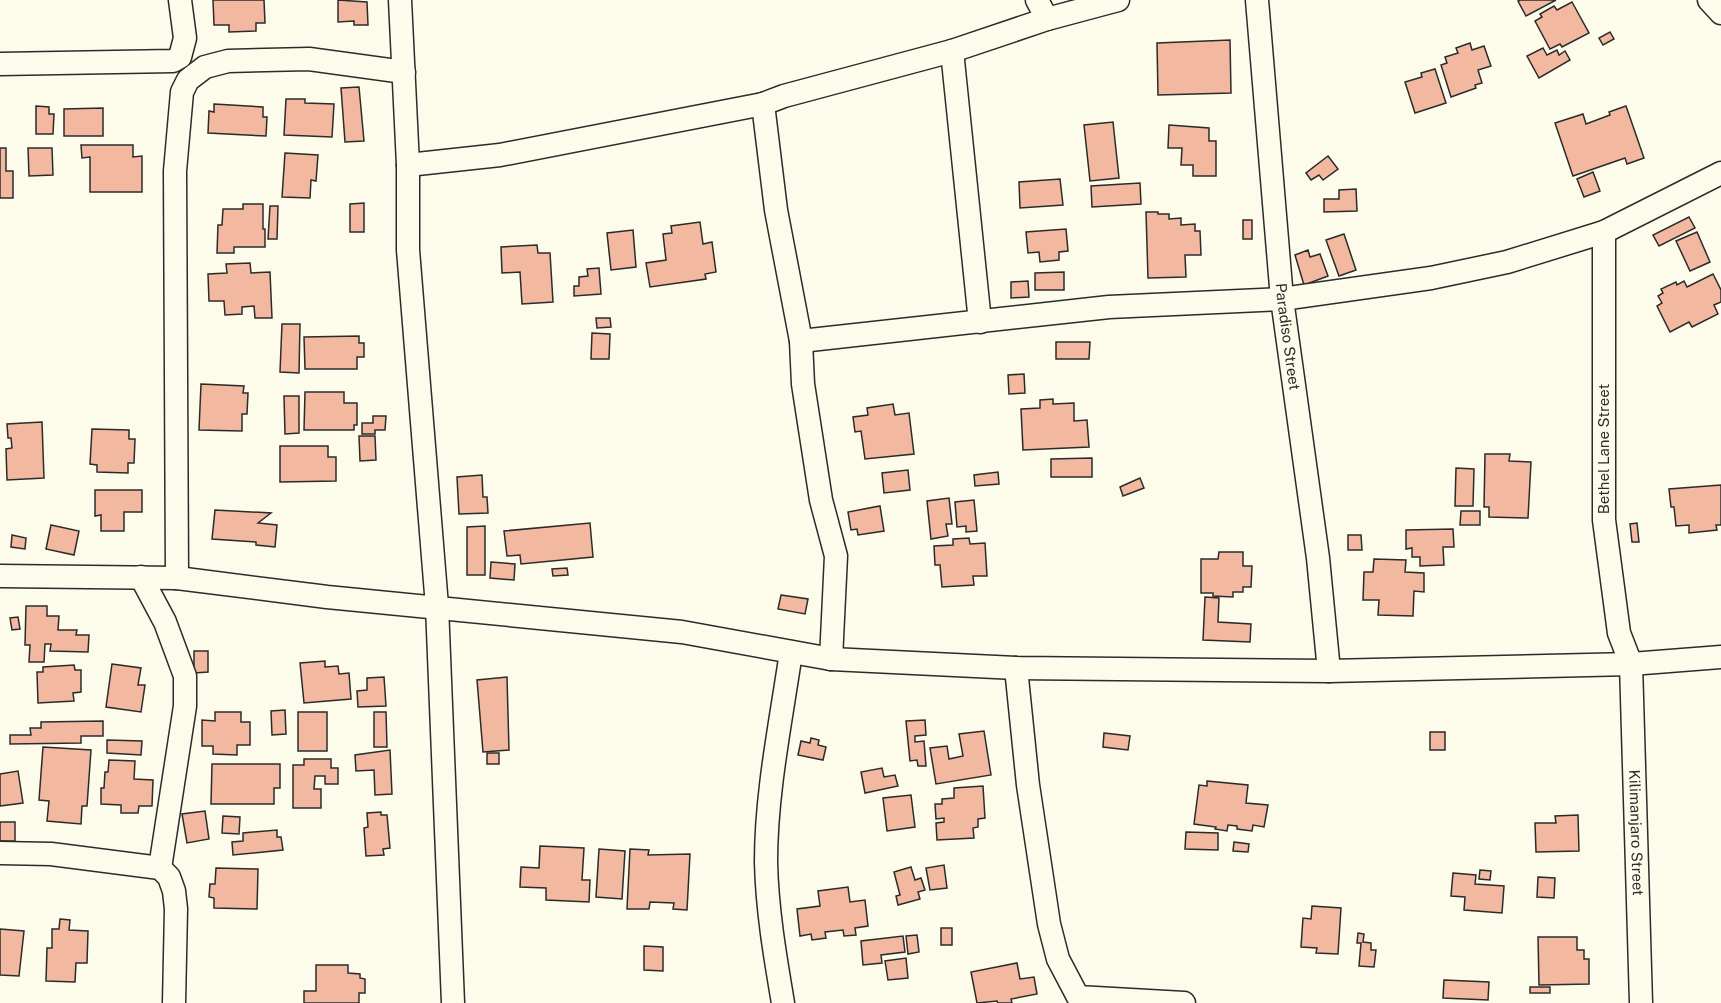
<svg xmlns="http://www.w3.org/2000/svg" width="1721" height="1003" font-family="'Public Sans',sans-serif">
<rect width="100%" height="100%" fill="#fdfbea"/>
<g fill="#f2b8a0" stroke="#2b2b2b" stroke-width="1.5">
<path d="M213,0H264L265,23H256V31L229,32V25H214Z"/>
<path d="M338,0L367,2L368,25H354V21L338,22Z"/>
<path d="M1520,0H1556L1526,16L1518,1Z"/>
<path d="M1572,2L1589,33L1562,47L1560,44L1550,49L1535,21L1542,17L1540,14L1554,6L1557,10Z"/>
<path d="M1610,32L1614,39L1603,45L1599,38Z"/>
<path d="M1230,40L1231,93L1158,95L1157,43Z"/>
<path d="M1470,43L1472,50L1484,46L1491,66L1478,70L1482,83L1475,85L1476,88L1451,97L1441,65L1447,63L1445,57L1458,53L1456,48Z"/>
<path d="M1543,48L1547,55L1557,50L1559,55L1565,51L1570,60L1539,78L1527,56Z"/>
<path d="M1435,69L1446,103L1415,113L1405,82L1422,77L1421,73Z"/>
<path d="M359,87L364,141L345,142L341,88Z"/>
<path d="M286,99H305V103L334,104L332,137L284,135Z"/>
<path d="M214,104L263,107V117H267L266,136L208,133L209,111L214,112Z"/>
<path d="M36,106L49,107V114H54L53,134H36Z"/>
<path d="M1626,106L1644,158L1627,164L1625,158L1573,176L1555,123L1583,114L1586,124L1610,115L1609,112Z"/>
<path d="M103,108V136H64V109Z"/>
<path d="M1113,122L1119,178L1090,181L1084,125Z"/>
<path d="M1169,125L1209,128V141H1216V176H1193V165H1181L1182,148H1168Z"/>
<path d="M81,145H133V157L142,156V192H90V157L82,158Z"/>
<path d="M0,148H6V171H13V198H0Z"/>
<path d="M28,148H52L53,175L29,176Z"/>
<path d="M285,153L318,155L316,181L311,180L310,198L282,197Z"/>
<path d="M1328,156L1338,169L1323,180L1319,175L1311,180L1306,173Z"/>
<path d="M1593,172L1600,191L1584,197L1577,179Z"/>
<path d="M1060,179L1063,205L1020,208L1019,182Z"/>
<path d="M1140,183L1141,204L1092,207L1091,186Z"/>
<path d="M1356,189L1357,211L1324,212V199H1339V190Z"/>
<path d="M364,203V232H350V204Z"/>
<path d="M243,204H263V229H265V247H234V253H217L218,225H222L223,209H243Z"/>
<path d="M270,206H278L277,239H268Z"/>
<path d="M1146,212H1158V214H1169V219L1181,218V225L1195,224V231H1200L1201,255H1185L1186,277L1148,278Z"/>
<path d="M1689,217L1695,228L1659,246L1653,235Z"/>
<rect x="1243" y="220" width="9" height="19"/>
<path d="M700,222L703,244L712,242L716,272L705,274L706,279L650,287L646,263L666,260L663,234L672,233L671,226Z"/>
<path d="M1066,229L1068,251L1059,252V260L1040,262L1039,252L1028,253L1026,232Z"/>
<path d="M633,230L636,267L611,270L607,233Z"/>
<path d="M1697,232L1710,262L1690,271L1676,241Z"/>
<path d="M1344,234L1356,270L1339,276L1326,240Z"/>
<path d="M537,245L538,253H550L553,302L522,304L520,272L502,273L501,247Z"/>
<path d="M1308,250L1310,257L1320,254L1328,276L1304,285L1295,255Z"/>
<path d="M250,263L251,273L270,272L272,318H255L254,306L242,307V314L225,315L224,301H209L208,274L227,273L226,264Z"/>
<path d="M599,268L601,294L574,296V286H579V277L588,276L587,269Z"/>
<path d="M1064,272V290H1035V273Z"/>
<path d="M1713,274L1721,290V302L1714,305L1718,314L1692,327L1689,322L1670,332L1657,306L1662,303L1658,296L1663,293L1661,289L1676,282L1677,285L1684,281L1687,287Z"/>
<path d="M1028,281L1029,297L1011,298V282Z"/>
<path d="M596,318H610L611,327L597,328Z"/>
<path d="M282,324H300L299,373L280,372Z"/>
<path d="M592,333L610,334L609,359H591Z"/>
<path d="M359,336V343H364V357H357V369H305L304,337Z"/>
<path d="M1056,342H1090L1089,359H1056Z"/>
<path d="M1024,374L1025,393L1009,394L1008,375Z"/>
<path d="M201,384L244,386L243,393H248L247,414H242V431L199,430Z"/>
<path d="M305,392H344V403H357V425H354V430H304Z"/>
<path d="M284,396H299V433L285,434Z"/>
<path d="M1053,399V404L1074,403V421L1087,420L1089,447L1023,450L1021,409L1040,408V400Z"/>
<path d="M893,404L895,415L909,413L914,454L865,459L861,431L855,432L853,417L868,415L867,408Z"/>
<path d="M373,416H386L385,430H375V434H362V423H373Z"/>
<path d="M42,422L44,478L7,480L6,449L12,448L11,438H8L7,424Z"/>
<path d="M92,429L129,430V439H135L134,463H128V473L97,472V465L90,464Z"/>
<path d="M359,436H375L376,460L360,461Z"/>
<path d="M280,446H328V457H336V481L280,482Z"/>
<path d="M1485,454H1510L1509,461L1531,462L1528,518L1489,517V507H1484Z"/>
<path d="M1092,458V477H1051V459Z"/>
<path d="M1456,468L1474,469L1473,506H1455Z"/>
<path d="M908,470L910,490L884,493L882,473Z"/>
<path d="M998,472L999,484L975,486L974,475Z"/>
<path d="M482,475L483,497H487L488,513L459,514L457,477Z"/>
<path d="M1140,478L1144,488L1123,496L1120,487Z"/>
<path d="M1721,485V525H1716L1717,530L1689,533V525L1676,526L1674,507H1671L1669,489Z"/>
<path d="M95,490H142V512H124V531H101V515L95,516Z"/>
<path d="M949,498L952,524H946L948,536L931,539L927,501Z"/>
<path d="M974,500L977,531L966,532V526L957,527L955,502Z"/>
<path d="M880,506L884,531L858,535L857,529L851,530L848,512Z"/>
<path d="M215,510L271,513L258,523L277,525L275,547L256,545V542L212,539Z"/>
<path d="M1461,511H1480V525H1460Z"/>
<path d="M590,523L593,557L521,564L520,555L507,556L504,531Z"/>
<path d="M1637,523L1639,542H1632L1630,524Z"/>
<path d="M51,525L79,531L74,555L46,549Z"/>
<path d="M485,526V575H467V527Z"/>
<path d="M1453,529L1454,547H1443L1444,565L1420,566V557H1412V548L1406,549V530Z"/>
<path d="M12,535L26,538L25,549L11,547Z"/>
<path d="M1348,535H1361L1362,550H1348Z"/>
<path d="M969,538L970,544L985,543L987,576H973L974,585L942,587L940,565H935L934,546L953,545V539Z"/>
<path d="M1219,552H1243V566H1252L1251,587H1243V592H1233V597L1213,596V593H1201V559H1218Z"/>
<path d="M1374,559L1406,560L1405,572L1424,573V592L1414,591L1413,616L1378,615L1379,600H1363L1364,572H1373Z"/>
<path d="M491,562L515,564L514,580L490,578Z"/>
<path d="M567,568L568,575L553,576L552,569Z"/>
<path d="M781,595L808,599L805,614L778,609Z"/>
<path d="M1205,597L1219,598L1218,622L1251,624L1250,642L1203,640Z"/>
<path d="M26,606H47V616H59L58,630H77L76,635H89L88,652L50,651L51,644H45L44,662H29L30,645H25Z"/>
<path d="M18,617L20,629L12,630L10,618Z"/>
<path d="M194,651H208V672L194,673Z"/>
<path d="M325,661V667L338,666L339,674L349,673L351,699L304,703L300,663Z"/>
<path d="M112,664L141,668L138,685H145L141,712L106,707Z"/>
<path d="M74,665L75,670H81V692L73,693L74,701L38,703L37,672H43V667Z"/>
<path d="M384,677L386,706L358,707L357,691L367,690V678Z"/>
<path d="M507,677L509,750L483,752L477,680Z"/>
<path d="M285,710L286,734L272,735L271,711Z"/>
<path d="M215,712H241V722H250V745H237V755L213,754V746H202V720L215,721Z"/>
<rect x="298" y="712" width="29" height="39"/>
<path d="M374,712H386L387,747H374Z"/>
<path d="M925,720L926,735L915,736V742L924,741L926,766H918L917,760L910,761L906,721Z"/>
<path d="M103,721V736H81V743L10,744V735H31L30,728H41V722Z"/>
<path d="M984,731L991,775L936,784L930,748L947,746L949,759L963,756L959,734Z"/>
<rect x="1430" y="732" width="15" height="18"/>
<path d="M1104,733L1130,736L1128,750L1103,747Z"/>
<path d="M811,738L819,740L818,745L826,747L823,760L798,755L801,741L810,743Z"/>
<path d="M107,740L142,741L141,755L107,753Z"/>
<path d="M43,747L91,750L87,806H82L81,824L47,821L49,801L39,800Z"/>
<path d="M390,750L392,794L375,795L374,770L356,771L355,755Z"/>
<rect x="487" y="753" width="12" height="11"/>
<path d="M304,759H331V768H338V784H325V776H315L314,789H321V808H293V765H304Z"/>
<path d="M109,760L135,761L134,779L153,780L152,806H139L138,813H121V805L101,804V788H104L105,772H108Z"/>
<path d="M212,764H280V788H274V804H211Z"/>
<path d="M882,768L884,777L895,775L898,786L865,793L861,772Z"/>
<path d="M18,771L23,803L0,806V774Z"/>
<path d="M1207,781L1248,785L1246,803L1268,805L1264,827L1253,825L1252,831L1237,829V826L1228,825L1227,831L1215,829L1216,827L1194,824L1199,785L1207,786Z"/>
<path d="M983,786L985,818L978,819V827L973,828L974,838L937,840L936,823L944,822V818L936,819L935,804H942V799L954,798V788Z"/>
<path d="M911,795L915,827L887,831L883,798Z"/>
<path d="M205,811L209,839L187,843L182,814Z"/>
<path d="M381,812V815H387L390,848L383,849L384,855L366,856L364,828L368,827L367,813Z"/>
<path d="M1578,815L1579,851L1536,852L1535,823H1556L1555,816Z"/>
<path d="M223,816L240,817L239,834L222,833Z"/>
<rect x="0" y="822" width="15" height="19"/>
<path d="M277,830V837H281L283,850L233,855L232,842L243,841V833Z"/>
<path d="M1186,832L1218,833V850L1185,849Z"/>
<path d="M1234,842L1249,844L1248,852L1233,851Z"/>
<path d="M540,846L584,848L582,880H590L589,902L546,900V888L520,887L521,867L539,868Z"/>
<path d="M599,849L625,851L622,899L596,897Z"/>
<path d="M630,849L649,850L648,855L690,854L687,910L673,909L674,903L650,902L649,909H627Z"/>
<path d="M944,865L947,888L930,890L926,868Z"/>
<path d="M911,867L915,880L921,878L925,890L918,892L920,899L898,905L896,896L900,895L894,872Z"/>
<path d="M216,868L258,869L257,909L214,908V898L209,897L210,884H215Z"/>
<path d="M1480,870L1491,871L1490,880L1479,879Z"/>
<path d="M1453,873L1476,875L1475,884L1504,886L1502,913L1464,910L1465,897L1451,896Z"/>
<path d="M1538,877L1555,878L1554,898L1537,897Z"/>
<path d="M848,887L850,902L865,900L868,926L855,928L856,935L844,936L843,930L825,932L826,938L812,940L811,934L800,936L797,909L820,906L818,891Z"/>
<path d="M1312,906L1341,908L1338,954L1316,953L1317,948L1301,947L1303,918L1311,919Z"/>
<path d="M60,919L70,920L69,930L88,931L87,963H76L75,982L46,981L47,948H52V929H59Z"/>
<rect x="941" y="928" width="11" height="17"/>
<path d="M0,929L24,931L19,976L0,975Z"/>
<path d="M1358,933L1364,934L1363,942L1371,943V950H1376L1374,967L1359,966L1361,943H1357Z"/>
<path d="M917,935L919,952L908,954L906,936Z"/>
<path d="M903,936L905,952L881,955L882,963L863,965L861,941Z"/>
<path d="M1538,937H1577V950H1584V959H1589V984L1539,985Z"/>
<path d="M644,946L663,947V971L644,970Z"/>
<path d="M906,958L908,978L888,980L885,961Z"/>
<path d="M1017,963L1020,979L1034,977L1037,994L1011,999L1012,1003H998L997,1001L977,1003L971,972Z"/>
<path d="M316,965H348V973L360,974V978L365,979V993H359V1003H304V991H316Z"/>
<path d="M1444,980L1489,982L1488,1000L1443,998Z"/>
<rect x="1530" y="987" width="20" height="6"/>
</g>
<g fill="none" stroke-linecap="round" stroke-linejoin="round">
<g stroke="#2b2b2b" stroke-width="25">
<g id="minor">
<path d="M400,0L408,165V250L437,606L453,1003"/>
<path d="M1037,0L1047,19"/>
<path id="s1" d="M1257,0L1282,299L1318,558L1329,671"/>
<path d="M1709,0L1721,13"/>
<path d="M952,51L980,322"/>
<path d="M0,64L173,61L180,57L185,38L180,0"/>
<path d="M763,104L776,210L801,341L803,384L821,500L836,556L831,659"/>
<path d="M408,165L500,155L763,104L784,96L952,51L1047,19L1118,0"/>
<path id="s2" d="M1604,232V520L1619,633L1631,664L1641,1003"/>
<path d="M801,341L1109,307L1282,299L1431,278L1507,262L1604,232L1721,173"/>
<path d="M0,576L177,578L327,597L682,632L831,659L1016,668L1329,671L1631,664L1721,657"/>
<path d="M141,577L165,622L185,676V706L160,868"/>
<path d="M177,578L175,171L182,92L188,80L205,67L228,61L309,59L404,72"/>
<path d="M1016,668L1028,785L1049,924L1058,959L1078,997L1184,1003"/>
<path d="M0,853L51,854L160,868L169,877L174,891L176,909L174,1003"/>
<path d="M783,1003C775,956 767,909 766,862C766,792 781,721 791,652"/>
</g>
</g>
<use href="#minor" stroke="#fdfbea" stroke-width="22"/>
</g>
<g text-anchor="middle" stroke-width="4.5" stroke-linejoin="round" paint-order="stroke">
<g font-size="15" fill="#2b2b2b" stroke="#fdfbea">
<text dy="5" stroke="none"><textPath href="#s1" startOffset="338">Paradiso Street</textPath></text>
<text transform="translate(1604 449) rotate(-90)" y="5">Bethel Lane Street</text>
<text dy="5" stroke="none"><textPath href="#s2" startOffset="604">Kilimanjaro Street</textPath></text>
</g>
</g>
</svg>
